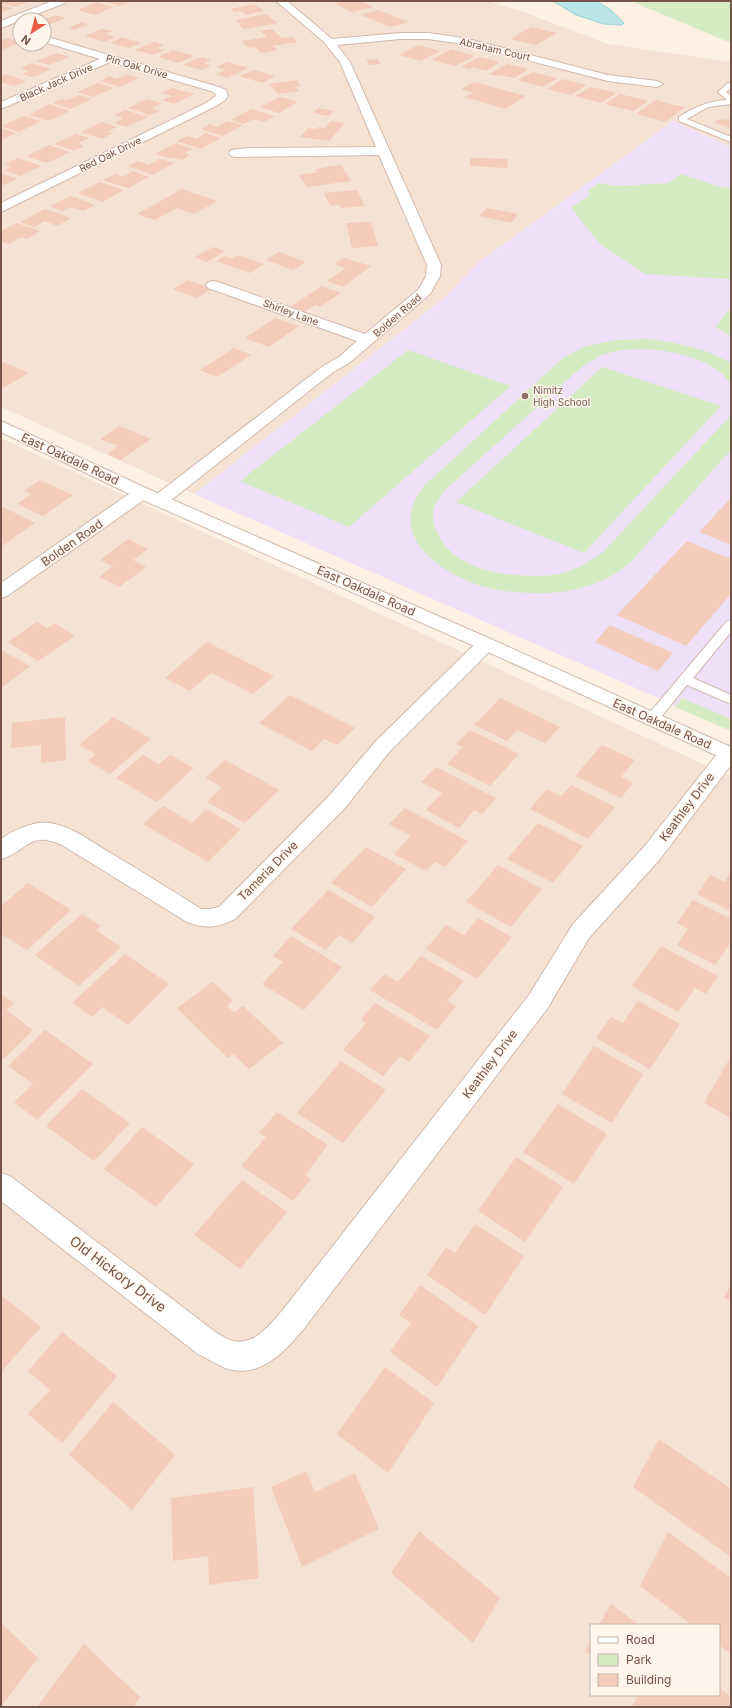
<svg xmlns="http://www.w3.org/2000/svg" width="732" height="1708" font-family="Inter,sans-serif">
<rect width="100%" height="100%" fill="#fdf1e4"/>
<g fill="#f5e2d2" fill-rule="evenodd">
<path d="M1,1H486L521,11L608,44L731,62V147L673,121L479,262L443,299L194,494L1,407ZM20,20H44V44H20Z"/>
<path d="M1,438L731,777V1707H1ZM591,1625H719V1695H591Z"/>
</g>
<path fill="#eee0f9" d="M673,121L731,147V730L194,494L443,299L479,262Z"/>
<g fill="#d6ebc2">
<path d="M631,1H731V43Z"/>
<path d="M681,174L721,187L731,188V281L729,279L645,274L601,245L571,208L590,195L588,190L599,183L619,186L667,183Z"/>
<path d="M731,307V336L715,327Z"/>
<path d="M649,339C680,343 704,348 731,363V384C727,379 723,374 718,371C691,350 632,342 600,356C595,359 589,362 584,365L443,492C440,497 436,502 434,508C431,516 434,527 438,534C455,572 515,579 552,575C571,573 587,563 602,553L731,415V450L630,563C607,583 578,591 549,593C528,594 505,592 485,587C439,573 384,535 425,485L564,357L587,346L616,340Z"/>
<path d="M408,350L511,386L349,527L240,481Z"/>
<path d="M602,367L721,406L584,553L456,502Z"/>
<path d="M682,698L731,719V731L675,707Z"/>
</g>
<path fill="#b8e5e7" stroke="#9dd5d9" d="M553,1H597L611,10L624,23L622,25L604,24L576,15Z"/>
<g fill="#f3ccba">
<path d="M6,1H31L15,7L1,3Z"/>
<path d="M102,1H133L120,6Z"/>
<path d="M342,1H366L363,2L373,7L352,12L334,3Z"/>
<path d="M96,2L113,7L95,15L78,10Z"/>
<path d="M254,4L264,11L246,15L241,11L235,12L230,9Z"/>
<path d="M1,5L13,8L1,13Z"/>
<path d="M378,10L408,22L391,27L361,15Z"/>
<path d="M266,14L278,23L244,29L238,24H240L235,20Z"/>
<path d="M56,15L66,18L48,25L44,24V20Z"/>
<path d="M82,22L88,24L74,30L68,28Z"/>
<path d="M531,27L557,33L536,45L510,39Z"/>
<path d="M102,29L112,31L105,34L116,37L105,42L84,36Z"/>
<path d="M272,29L282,38L292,37L298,42L273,46L278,50L261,53L255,47L249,48L242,41L267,37L260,31Z"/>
<path d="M122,37L141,43L129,48L110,43Z"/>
<path d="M8,38L20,43L1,50V41Z"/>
<path d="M154,42L164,45L157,48L165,50L153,55L135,50Z"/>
<path d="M418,45L440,51L421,61L399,55Z"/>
<path d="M451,49L475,56L455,66L432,60Z"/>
<path d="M173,50L194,56L178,63L158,57Z"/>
<path d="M56,53L69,57L49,65L36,61Z"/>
<path d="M201,57L212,60L204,63L211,66L201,70L183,65Z"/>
<path d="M479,57L500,62L486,71L473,67L470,69L461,67Z"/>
<path d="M377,59L381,64L369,65L366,60Z"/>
<path d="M227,62L248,68L227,78L216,74L226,70L217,67Z"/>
<path d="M31,63L51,69L33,77L22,74L29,71L20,68Z"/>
<path d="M507,64L529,69L514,78L499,75L496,76L489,74Z"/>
<path d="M254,70L276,76L262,83L240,76Z"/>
<path d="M533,72L557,78L543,87L518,80Z"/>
<path d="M5,74L26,81L14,86L1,82V76Z"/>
<path d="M127,74L139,78L120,87L100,81L109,76L117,79Z"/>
<path d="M563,79L586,85L571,95L547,89Z"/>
<path d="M296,80L301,86L295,87L299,91L278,94L269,84Z"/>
<path d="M474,82L526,96L505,109L465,97L473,93L461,89Z"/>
<path d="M98,83L114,88L93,97L77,92Z"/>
<path d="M591,87L617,93L601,103L575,96Z"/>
<path d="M172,88L194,94L174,104L162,100L172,96L162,93Z"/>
<path d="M620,94L648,101L633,111L605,104Z"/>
<path d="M79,95L92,99L70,109L53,103L62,99L67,100Z"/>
<path d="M280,97L298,102L279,113L260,107Z"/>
<path d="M147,99L162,103L152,108L160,111L150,115L128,108Z"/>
<path d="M656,100L670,104L685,107L665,122L636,114Z"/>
<path d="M49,104L70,111L48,121L29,115Z"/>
<path d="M318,108L334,111L329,116L313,113Z"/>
<path d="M251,109L275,116L264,122L254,119L244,124L231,120Z"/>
<path d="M125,110L148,117L126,127L114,123L124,118L114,115Z"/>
<path d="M24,116L41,121L19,132L1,126Z"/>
<path d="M731,118V129L714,122L721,119L725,120Z"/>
<path d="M228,121L243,125L223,136L201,129L210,124L217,127Z"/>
<path d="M331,121L345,123L329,141L300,137L308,128L316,129L318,127L325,128Z"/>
<path d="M102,122L117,127L107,132L113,133L102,139L81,132Z"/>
<path d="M4,129L16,133L1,140V130Z"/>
<path d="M206,133L221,138L201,149L177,141L187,136L196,139Z"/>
<path d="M76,134L89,138L78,143L84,146L74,151L54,144Z"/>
<path d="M176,143L193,149L184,153L190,155L182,160L175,158L172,159L155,154Z"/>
<path d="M49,145L70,152L47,163L27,156Z"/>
<path d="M18,158L41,166L20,176L4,170L11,167L4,164Z"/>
<path d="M470,158L508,159L507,168L470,166Z"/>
<path d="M160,159L174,163L152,175L128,166L138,161L148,165Z"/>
<path d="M341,165L351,181L307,187L299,175L318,172L315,169Z"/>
<path d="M133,171L149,177L128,188L103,180L115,174L123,177Z"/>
<path d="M1,173L17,179L1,186Z"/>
<path d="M100,182L124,190L102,202L78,193Z"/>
<path d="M182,189L217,201L194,214L177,208L155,220L137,214Z"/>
<path d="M357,190L365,206L341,208L340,205L330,206L324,193Z"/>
<path d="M71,196L95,205L83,211L71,207L62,211L50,206Z"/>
<path d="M487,208L518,214L511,223L479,216Z"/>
<path d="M45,209L71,218L57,226L45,221L34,227L20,222Z"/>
<path d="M371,222L378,246L352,248L346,223Z"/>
<path d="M17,223L40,231L27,239L22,237L8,244L1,241V231Z"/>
<path d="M213,247L225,251L207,262L195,257Z"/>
<path d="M279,252L306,262L293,270L266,260Z"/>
<path d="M238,255L264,264L250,273L216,261L225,256L232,259Z"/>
<path d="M344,258L371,266L343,287L327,281L346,268L334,264Z"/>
<path d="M188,280L212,289L197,298L173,289Z"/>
<path d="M322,286L341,293L320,307L315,305L301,314L287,309Z"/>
<path d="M275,318L299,326L269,347L245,338Z"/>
<path d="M234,348L251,355L217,377L200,370Z"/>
<path d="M3,362L29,373L1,389V363Z"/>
<path d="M120,426L151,439L121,460L107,454L118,446L100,439Z"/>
<path d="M40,480L73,495L43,516L17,504L31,494L24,491Z"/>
<path d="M731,498V545L699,532Z"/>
<path d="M3,507L35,523L2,546L1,509Z"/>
<path d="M128,539L148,549L133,560L146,567L119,587L99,577L113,566L100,560Z"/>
<path d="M687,541L731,559V594L686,646L617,615Z"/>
<path d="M37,622L47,628L55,623L75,636L38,661L8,642Z"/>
<path d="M610,625L673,653L658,671L595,642Z"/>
<path d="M207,642L274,676L253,694L211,673L190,691L165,678Z"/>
<path d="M1,650L30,666L1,688Z"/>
<path d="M290,695L355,728L337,745L324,739L312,751L259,723Z"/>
<path d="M500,698L560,727L545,743L517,730L507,741L474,725Z"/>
<path d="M65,717L66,760L41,763V745L11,748L12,723Z"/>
<path d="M113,717L151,739L110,774L88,761L96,754L79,745Z"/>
<path d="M470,730L519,754L490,786L447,764L463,747L456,744Z"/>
<path d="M602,745L635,760L621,777L633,783L621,798L575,776Z"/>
<path d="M143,755L159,764L170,755L194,768L157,802L116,778Z"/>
<path d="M225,760L279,790L245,823L207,802L222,787L205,778Z"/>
<path d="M436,767L496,798L482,814L474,810L459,828L426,810L442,793L421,782Z"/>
<path d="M571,785L615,807L588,839L530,809L547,789L561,796Z"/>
<path d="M163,806L192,823L206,809L241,829L208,862L143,824Z"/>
<path d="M405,808L468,841L445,867L435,862L426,871L394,854L411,836L389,824Z"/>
<path d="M538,823L583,846L553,883L507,859Z"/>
<path d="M366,847L406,869L372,907L331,883Z"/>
<path d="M498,865L542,889L511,927L466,902Z"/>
<path d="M731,872V911L697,894L710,875L724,882Z"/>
<path d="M28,883L71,910L27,950L3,935L1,937V906Z"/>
<path d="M328,890L375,917L352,943L339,935L326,950L291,929Z"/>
<path d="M693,900L731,919V942L715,965L677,945L688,929L677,923Z"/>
<path d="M82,914L101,926L96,930L121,947L79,986L35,955Z"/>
<path d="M478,918L512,937L477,979L426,949L446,925L464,935Z"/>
<path d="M291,936L342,967L304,1010L262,984L283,962L273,956Z"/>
<path d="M661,946L718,976L706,994L695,988L678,1012L632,986Z"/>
<path d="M125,954L169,984L128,1025L102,1007L92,1017L72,1003Z"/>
<path d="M421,956L464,981L447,1001L456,1006L437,1030L370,990L384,974L398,982Z"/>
<path d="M213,982L233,1001L227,1006L234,1012L243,1006L283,1043L249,1069L233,1054L228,1058L177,1008Z"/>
<path d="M1,994L14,1003L6,1010L33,1030L1,1061Z"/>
<path d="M638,1001L680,1024L650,1069L596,1038L611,1017L623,1023Z"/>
<path d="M375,1003L430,1036L409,1062L400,1056L383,1076L343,1050L366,1023L361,1019Z"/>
<path d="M45,1030L93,1064L37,1120L14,1102L33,1084L8,1066Z"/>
<path d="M594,1046L643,1074L612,1123L562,1094Z"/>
<path d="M731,1056V1118L704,1103Z"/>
<path d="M341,1061L386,1090L343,1143L297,1113Z"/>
<path d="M82,1089L130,1123L94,1161L46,1126Z"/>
<path d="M558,1104L607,1134L574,1184L523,1152Z"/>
<path d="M277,1112L328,1145L305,1175L311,1179L293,1201L241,1166L266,1137L259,1133Z"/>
<path d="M142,1127L194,1164L156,1207L104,1169Z"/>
<path d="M516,1157L563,1187L525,1242L478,1211Z"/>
<path d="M242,1180L287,1212L240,1269L194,1235Z"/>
<path d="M475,1224L524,1256L485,1315L427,1275L446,1247L455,1253Z"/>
<path d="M731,1284V1302L724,1297Z"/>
<path d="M420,1285L478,1326L437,1387L390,1352L411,1323L399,1315Z"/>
<path d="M1,1295L41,1327L1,1372Z"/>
<path d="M62,1332L117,1376L62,1443L28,1414L50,1390L28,1371Z"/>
<path d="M385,1367L434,1403L388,1473L337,1434Z"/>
<path d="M113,1402L175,1455L132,1510L69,1455Z"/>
<path d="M659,1439L731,1489V1557L633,1487Z"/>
<path d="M306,1471L315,1492L355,1473L379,1529L302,1567L271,1487Z"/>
<path d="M253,1487L259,1578L209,1585L208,1556L173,1561L171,1498Z"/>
<path d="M419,1531L500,1598L473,1643L391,1573Z"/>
<path d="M668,1532L731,1578V1654L719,1645V1625H692L640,1586Z"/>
<path d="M611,1604L639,1625H599Z"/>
<path d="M1,1623L38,1658L1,1706Z"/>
<path d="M591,1640V1655L585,1651Z"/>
<path d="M84,1644L140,1697L133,1707H37Z"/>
<path d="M719,1687L731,1697V1707H632L638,1695H719Z"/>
</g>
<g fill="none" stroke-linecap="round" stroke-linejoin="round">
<g stroke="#d1b9ad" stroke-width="2">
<g id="lane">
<path d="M728,83H731V88L726,92L731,96V104L708,107L687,119L731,137V142L679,121V117C695,107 708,101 727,100L718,92Z"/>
<path d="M731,620V632L693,678L731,695V704L687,685L657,722L652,723L647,722L646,719L647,716L727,621Z"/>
</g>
</g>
<g stroke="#d1b9ad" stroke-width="2">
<g id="street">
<path d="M52,1H66L65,3L1,28V21Z"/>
<path d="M276,1H287L332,39L400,33H428L464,38L608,75L657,81L663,84L657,87L608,81L464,44L428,39H400L337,45L350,62L441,265L440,276L430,294L349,363L333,372L165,505L159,506L153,505L150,501L153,497L323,366L339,357L357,341L208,288L206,285L208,282L213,281L218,282L365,334L419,289L426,276L427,265L379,155L235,157L231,156L229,153L231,150L249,148L376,147L340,62L324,42Z"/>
<path d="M44,36L219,87L226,90L228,96L224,101L214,107L1,212V203L206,103L216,96V94L211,91L110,62L1,109V102L100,59L44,42Z"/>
<path d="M142,488L148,489L150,493L148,497L7,596L1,598V583L136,489Z"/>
<path d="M486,638L493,640L496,644L493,648L390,751L345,808L235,919C216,928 206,929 187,922L62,845C29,830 28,851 1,859V839C14,830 33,821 49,823C72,826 93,843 112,854C142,872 172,890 201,909H211L219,907L329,796L376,741L479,640Z"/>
<path d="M728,747L731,748V765L660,859L589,938L547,1009L306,1326C288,1348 264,1376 232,1370C220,1367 209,1359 198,1354L1,1201V1173L10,1176L218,1334C223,1336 228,1340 233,1341C256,1346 272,1322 286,1306L529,995L573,924L644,847L721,749Z"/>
</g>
</g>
<g stroke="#d4b8aa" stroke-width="2">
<path id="secondary" d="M1,421L148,489L493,640L731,747V762L479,648L136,497L1,432Z"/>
</g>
<use href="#lane" fill="#fff" fill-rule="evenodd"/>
<use href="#street" fill="#fff" fill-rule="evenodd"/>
<use href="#secondary" fill="#fff" fill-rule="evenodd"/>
</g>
<circle fill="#8d6e63" stroke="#fff5eb" stroke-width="1.5" cx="525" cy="396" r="4"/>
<g text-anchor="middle" stroke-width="3" stroke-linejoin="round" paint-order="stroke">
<g font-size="10" fill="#765449" stroke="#fff5eb">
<text transform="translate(495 49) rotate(13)" y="4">Abraham Court</text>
<text transform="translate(137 66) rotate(16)" y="4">Pin Oak Drive</text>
<text transform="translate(56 82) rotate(-24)" y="4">Black Jack Drive</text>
<text transform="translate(110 154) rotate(-26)" y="4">Red Oak Drive</text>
<text transform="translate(291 312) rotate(20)" y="4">Shirley Lane</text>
<text transform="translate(397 315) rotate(-41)" y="4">Bolden Road</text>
</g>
<g font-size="10" fill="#785e54" stroke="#fff5eb" text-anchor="start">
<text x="533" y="394">Nimitz<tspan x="533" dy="12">High School</tspan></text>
</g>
<g font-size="12" fill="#765449" stroke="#fff5eb">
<text transform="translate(70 459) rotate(25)" y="4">East Oakdale Road</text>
<text transform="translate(72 543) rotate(-35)" y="4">Bolden Road</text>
<text transform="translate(366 591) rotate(24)" y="4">East Oakdale Road</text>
<text transform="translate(662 724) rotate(24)" y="4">East Oakdale Road</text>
<text transform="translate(687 807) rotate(-53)" y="4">Keathley Drive</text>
<text transform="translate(268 871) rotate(-45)" y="4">Tameria Drive</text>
<text transform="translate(490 1064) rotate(-53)" y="4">Keathley Drive</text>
</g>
<g font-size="14" fill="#765449" stroke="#fff5eb">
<text transform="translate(118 1274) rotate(37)" y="5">Old Hickory Drive</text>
</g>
</g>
<rect width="732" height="1708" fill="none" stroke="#765449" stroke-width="4"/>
<rect x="590" y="1624" width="130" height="72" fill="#fff5eb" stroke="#c8b5aa"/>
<rect x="598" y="1637" width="20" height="6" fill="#ffffff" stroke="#c8b5aa"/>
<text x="626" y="1644" font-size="12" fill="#765449">Road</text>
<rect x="598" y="1654" width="20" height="12" fill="#d6ebc2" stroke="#c8b5aa"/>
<text x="626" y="1664" font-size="12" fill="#765449">Park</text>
<rect x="598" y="1674" width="20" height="12" fill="#f3ccba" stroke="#c8b5aa"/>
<text x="626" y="1684" font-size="12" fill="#765449">Building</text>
<g transform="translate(32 32) rotate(216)"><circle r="19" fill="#fff5eb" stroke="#c8b5aa"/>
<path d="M0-3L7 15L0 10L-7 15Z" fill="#ea5b45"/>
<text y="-6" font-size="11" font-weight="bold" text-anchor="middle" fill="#765449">N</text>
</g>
</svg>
